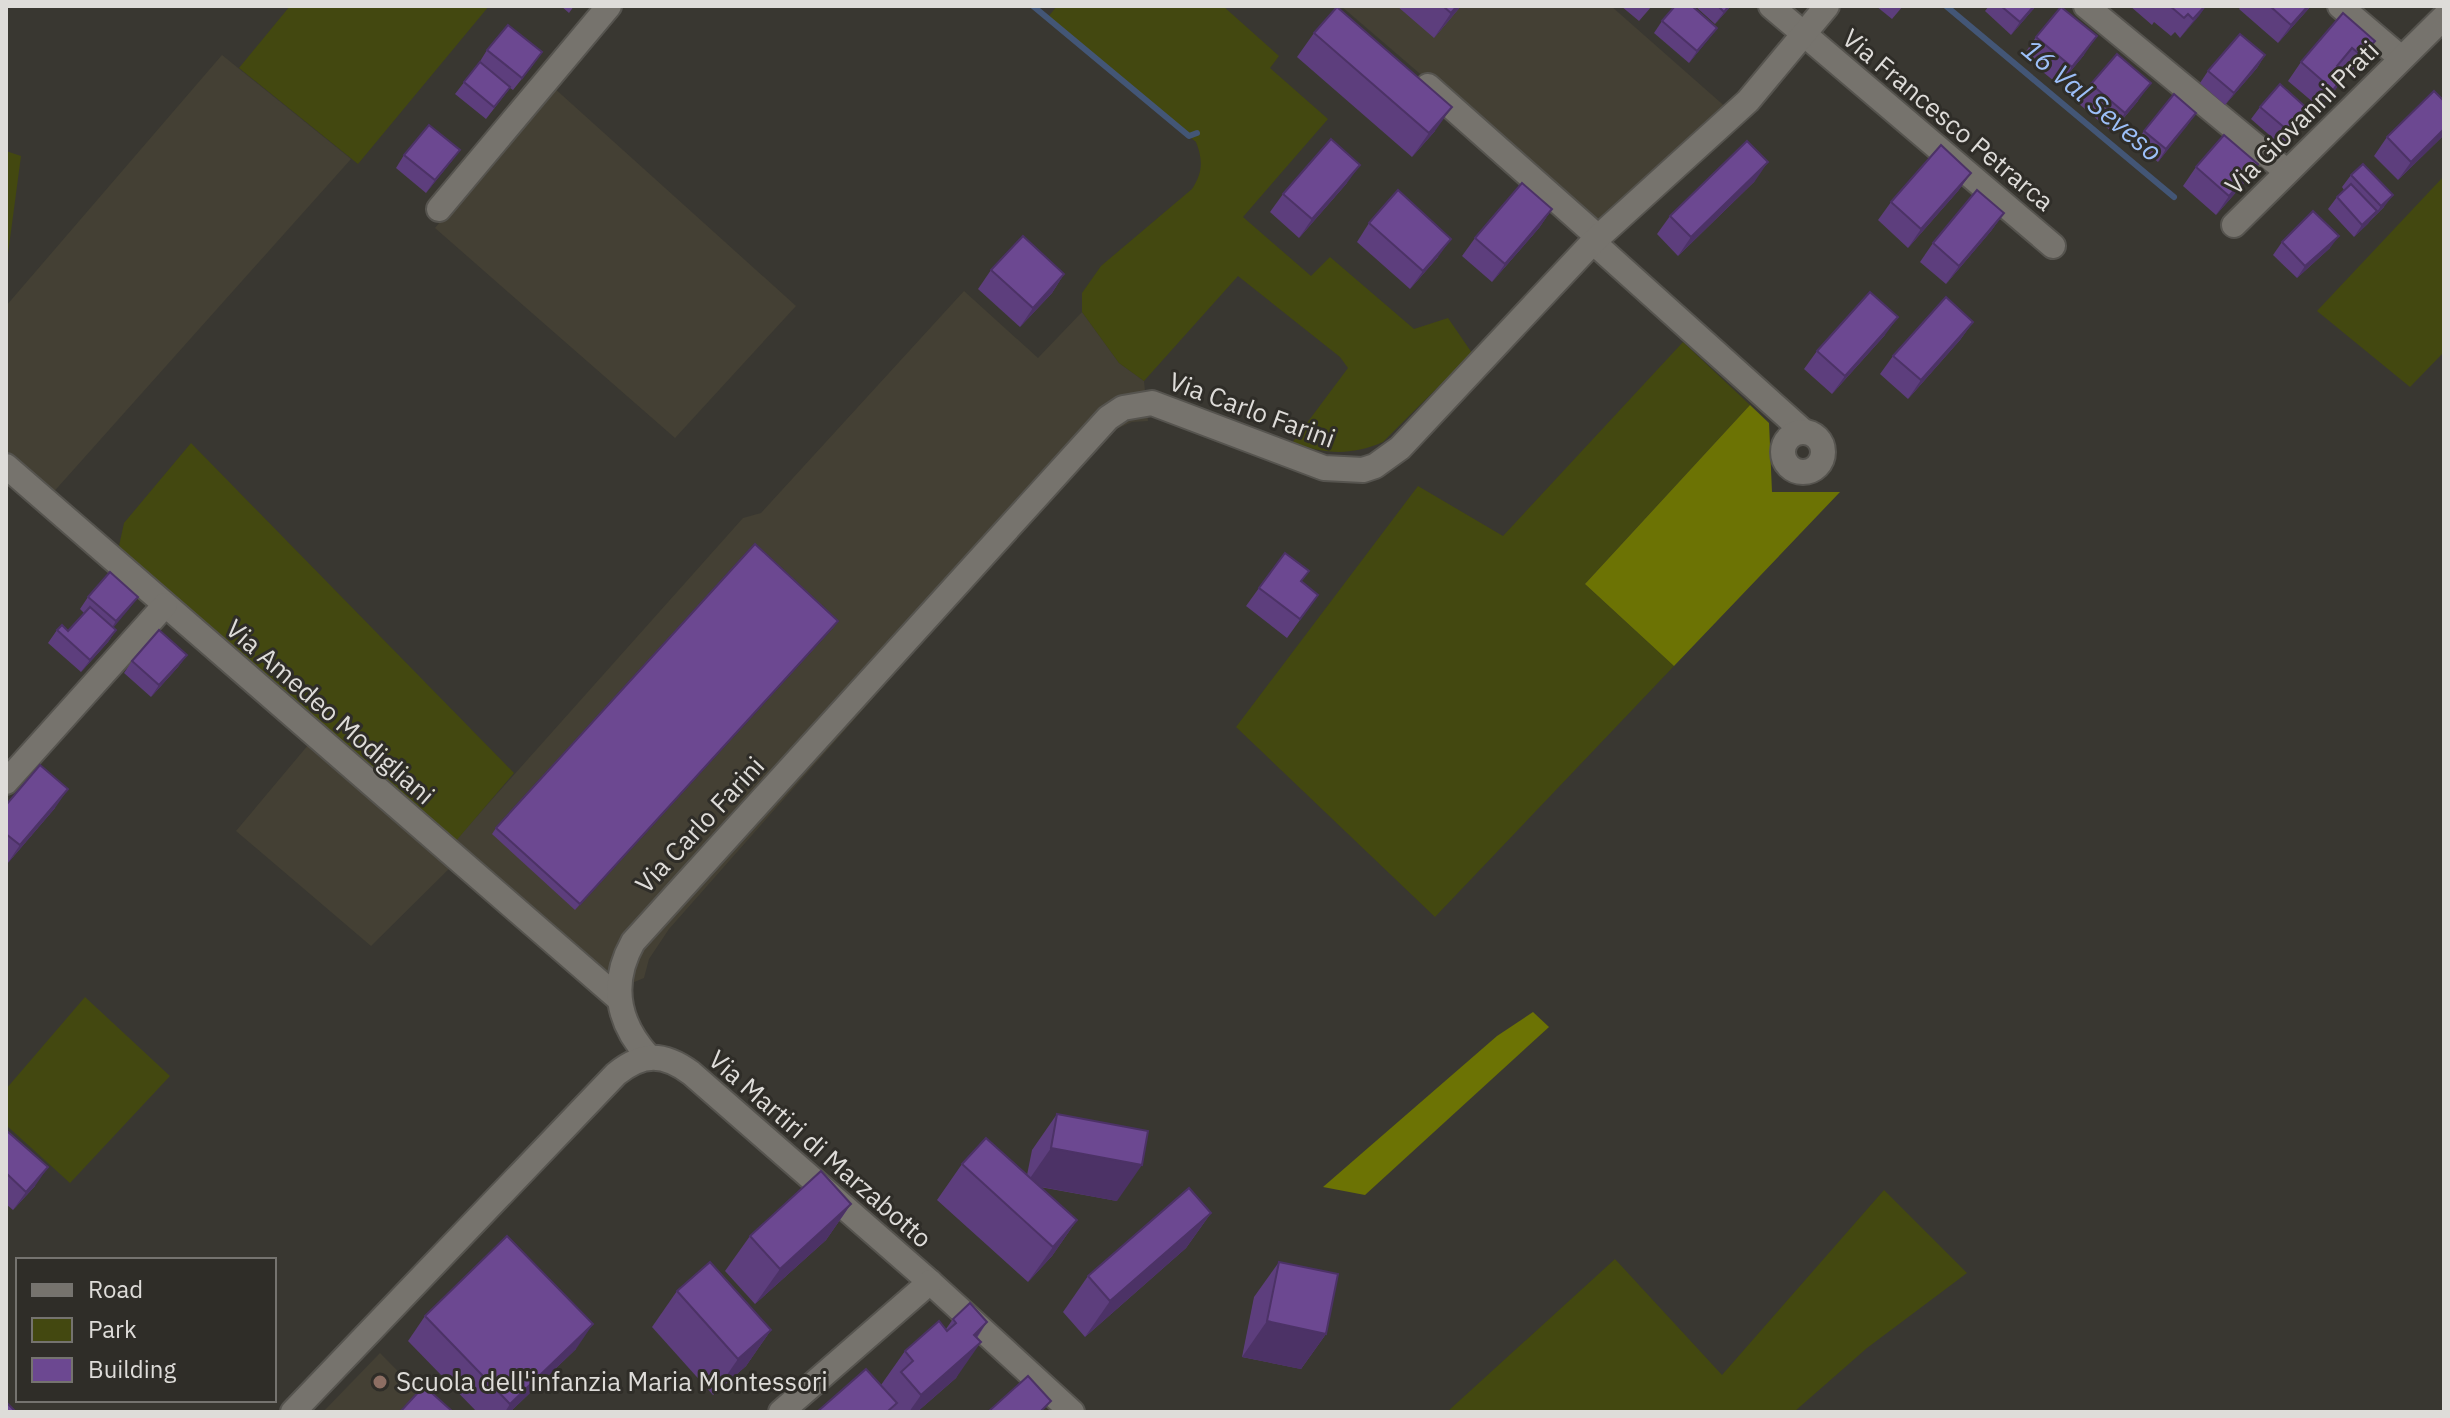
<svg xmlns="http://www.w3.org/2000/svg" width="2450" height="1418" font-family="'IBM Plex Sans',sans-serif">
<rect width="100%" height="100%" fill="#393731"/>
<g fill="#444034">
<path d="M1341,6H1611L1729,110L1601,229Z"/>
<path d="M222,55L351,159L50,496L6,476V306Z"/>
<path d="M553,87L796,306L675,438L435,228Z"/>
<path d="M964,291L1038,358L1082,312L1119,363L1144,381L1148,421L1132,422L1114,430L1097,445L669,929L649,959L644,978L615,990L461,857L371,946L236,831L319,732L455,841L743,518L761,513Z"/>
<path d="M380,1353L438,1412H323Z"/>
</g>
<g fill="#434810">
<path d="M290,6H489L358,164L239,68Z"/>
<path d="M1057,6H1223L1279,56L1270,68L1328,119L1243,217L1311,276L1330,257L1414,329L1448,318L1472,353L1383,442C1350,456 1326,454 1292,443L1348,368L1340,357L1238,276L1144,381L1119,363L1082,312V293L1101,266L1192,189C1203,172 1203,160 1196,142L1048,17Z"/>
<path d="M6,151L21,156L6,269Z"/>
<path d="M2444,176V352L2410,387L2317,311Z"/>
<path d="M1683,342L1750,405L1585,584L1674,666L1435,917L1236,727L1418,486L1503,536Z"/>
<path d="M191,443L514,773L455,842L117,555L124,523Z"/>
<path d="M85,997L170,1076L70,1183L6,1125V1089Z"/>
<path d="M1884,1190L1967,1273L1867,1348L1794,1412H1447L1615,1259L1722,1375Z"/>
</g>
<g fill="#6c7304">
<path d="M1750,405L1769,423L1772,492H1840L1674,666L1585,584Z"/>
<path d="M1533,1012L1549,1027L1365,1195L1323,1187L1497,1036Z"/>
</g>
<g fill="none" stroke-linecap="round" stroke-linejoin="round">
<g stroke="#435676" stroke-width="6">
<path d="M1033,6L1189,136L1197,133"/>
<path d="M1946,6L2174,197"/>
</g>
<g stroke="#56544f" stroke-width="28">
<g id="minor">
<path d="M1771,6L2053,246"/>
<path d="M2086,6L2286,171"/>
<path d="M2340,6L2401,58"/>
<path d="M1428,86L1598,237"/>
<path d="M439,209L609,6"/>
<path d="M2234,225L2444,17"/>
<path d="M1593,242L1804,432"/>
<circle cx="1803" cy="452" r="20"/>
<path d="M6,466L619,999"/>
<path d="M6,782L165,605"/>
<path d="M648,1056C617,1022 610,983 633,942L1108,418L1123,408L1152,403L1324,468L1363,470L1375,466L1400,448L1593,242L1748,101L1827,6"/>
<path d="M293,1412L616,1074C643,1052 664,1053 691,1073L930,1282L1072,1412"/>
<path d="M781,1412L930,1282"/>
</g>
</g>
<use href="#minor" stroke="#76736d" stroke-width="24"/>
</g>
<g fill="#5d3e7d">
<path d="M561,6H574L569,13Z"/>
<path d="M1397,6H1461L1434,38Z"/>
<path d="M1621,6H1652L1639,21Z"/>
<path d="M1695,6H1731L1715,24Z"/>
<path d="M1876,6H1903L1892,19Z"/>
<path d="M1989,6H2036L2011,35L1985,11Z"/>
<path d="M2130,6H2206L2180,38L2175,32L2171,36L2154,22L2152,25Z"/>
<path d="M2241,6H2311L2278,43L2239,9Z"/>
<path d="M1662,21L1717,28L1689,63L1654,33Z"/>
<path d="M1314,33L1435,131L1412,157L1297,57Z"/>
<path d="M2036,37L2084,55L2059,85L2023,56Z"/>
<path d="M2375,41L2362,59L2349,75L2340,67L2339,68L2346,74L2333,93L2320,108L2288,81L2301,62Z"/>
<path d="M487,50L533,65L513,90L510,88L486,119L455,94L479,63Z"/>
<path d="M2265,55L2257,68L2225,105L2200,83L2208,71Z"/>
<path d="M2091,84L2138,101L2112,132L2078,103Z"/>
<path d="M2444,101V135L2398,180L2374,156L2387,137Z"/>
<path d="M2260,107L2303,124L2283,147L2251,119Z"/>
<path d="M2196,113L2158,162L2135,143L2144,131Z"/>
<path d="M460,150L426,193L396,168L404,155Z"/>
<path d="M2258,164L2245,182L2216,215L2183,186L2196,167Z"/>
<path d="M1971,173L1958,191L1908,248L1878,220L1891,202Z"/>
<path d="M2351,175L2384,207L2354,237L2328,209L2337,197L2344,190L2342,187Z"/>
<path d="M1755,181L1678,256L1657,234L1670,216Z"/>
<path d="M1347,183L1299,238L1270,212L1283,194Z"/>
<path d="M1552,209L1539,228L1492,282L1462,256L1475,238Z"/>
<path d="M2004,213L1991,231L1946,284L1920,262L1933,243Z"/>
<path d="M1369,223L1438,257L1410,289L1357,242Z"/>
<path d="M2282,242L2330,248L2297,278L2273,255Z"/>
<path d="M991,270L1064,274L1052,293L1020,327L978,289Z"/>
<path d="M1973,322L1960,340L1908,399L1880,374L1893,356Z"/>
<path d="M1885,335L1832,394L1804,369L1817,351Z"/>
<path d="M1301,582L1318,595L1287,638L1246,606L1259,588Z"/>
<path d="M88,597H138L113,627L116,630L108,642L81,672L48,643L57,630L68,631L84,613L80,609Z"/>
<path d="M838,621L575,910L492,834L496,828Z"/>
<path d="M187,655L178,667L151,697L124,673L132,661Z"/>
<path d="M6,805L55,808L7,864L6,863Z"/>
<path d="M1057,1114L1117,1201L1040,1187L1077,1220L1052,1256L1028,1282L937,1200L962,1164L1027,1175L1032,1150Z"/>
<path d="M6,1132L35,1186L13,1210L6,1204Z"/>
<path d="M851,1204L826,1240L755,1304L725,1271L750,1236Z"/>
<path d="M1211,1213L1186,1248L1085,1337L1063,1312L1088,1276Z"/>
<path d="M1279,1262L1326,1334L1301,1369L1242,1357L1254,1297Z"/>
<path d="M677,1291L771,1330L746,1366L713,1395L652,1327Z"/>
<path d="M425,1316L576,1349L510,1412H477L408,1341Z"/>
<path d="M953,1319L987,1322L977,1338L956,1378L917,1412H817L881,1385L905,1351L946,1329Z"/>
</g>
<g fill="#4c3266">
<path d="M1457,6H1461L1434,38L1451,13Z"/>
<path d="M1729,6H1731L1715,24L1724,12Z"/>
<path d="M2034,6H2036L2011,35L2020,22Z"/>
<path d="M2205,6H2206L2199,16L2180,38Z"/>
<path d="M2308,6H2311L2278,43L2291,25Z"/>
<path d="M1717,28L1708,40L1689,63L1697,51Z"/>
<path d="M2097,36L2084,55L2059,85L2072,67Z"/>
<path d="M2375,41L2362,59L2349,75L2362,56Z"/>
<path d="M2265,55L2257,68L2225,105L2234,93Z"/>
<path d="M2346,74L2333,93L2320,108L2333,90Z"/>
<path d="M2151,83L2138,101L2112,132L2125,113Z"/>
<path d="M1452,107L1435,131L1412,157L1429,133Z"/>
<path d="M2311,112L2303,124L2283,147L2292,134Z"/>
<path d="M2196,113L2187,126L2158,162L2166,149Z"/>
<path d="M2444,129V135L2398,180L2411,162Z"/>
<path d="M460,150L451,162L426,193L435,180Z"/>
<path d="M1768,162L1755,181L1678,256L1691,237Z"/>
<path d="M2258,164L2245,182L2216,215L2229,196Z"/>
<path d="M1360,165L1347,183L1299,238L1312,219Z"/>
<path d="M1971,173L1958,191L1908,248L1921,229Z"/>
<path d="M2393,195L2384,207L2372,219L2381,206Z"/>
<path d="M1552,209L1539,228L1492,282L1505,264Z"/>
<path d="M2377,211L2368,224L2354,237L2362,225Z"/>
<path d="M2004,213L1991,231L1946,284L1959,266Z"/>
<path d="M2339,236L2330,248L2297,278L2305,266Z"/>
<path d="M1451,239L1438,257L1410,289L1423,271Z"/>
<path d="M1064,274L1052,293L1020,327L1033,308Z"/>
<path d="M1898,317L1885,335L1832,394L1845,376Z"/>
<path d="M1973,322L1960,340L1908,399L1921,380Z"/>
<path d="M138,597L129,609L108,634L116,621Z"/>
<path d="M838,621L834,627L575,910L580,904Z"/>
<path d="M116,630L108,642L81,672L90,660Z"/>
<path d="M187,655L178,667L151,697L159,685Z"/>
<path d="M68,789L55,808L7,864L20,845Z"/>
<path d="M1051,1148L1142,1165L1117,1201L1026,1184Z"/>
<path d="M48,1167L35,1186L13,1210L26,1192Z"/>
<path d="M851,1204L826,1240L755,1304L780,1269Z"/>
<path d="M1211,1213L1186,1248L1085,1337L1110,1301Z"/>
<path d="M1077,1220L1052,1256L1028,1282L1053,1247Z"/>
<path d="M1267,1321L1326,1334L1301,1369L1242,1357Z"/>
<path d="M987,1322L962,1358L974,1335Z"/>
<path d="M593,1324L576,1349L510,1412H505L510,1404Z"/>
<path d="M771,1330L746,1366L713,1395L738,1359Z"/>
<path d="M981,1342L956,1378L917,1412H909L921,1395Z"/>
</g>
<g fill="#6c4891" stroke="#4c3266" stroke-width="2">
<path d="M1443,6H1457L1451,13Z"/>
<path d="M1675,6H1692L1717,28L1697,51L1662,21Z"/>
<path d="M1718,6H1729L1724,12Z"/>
<path d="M2001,6H2034L2020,22Z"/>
<path d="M2170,6H2205L2193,19L2188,14L2184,18Z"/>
<path d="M2270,6H2308L2291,25Z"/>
<path d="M1337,7L1452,107L1429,133L1314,33Z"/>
<path d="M2061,7L2097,36L2072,67L2036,37Z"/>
<path d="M2343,13L2375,41L2362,56L2352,48L2337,66L2346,74L2333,90L2301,62Z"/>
<path d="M508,25L542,52L522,78L487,50Z"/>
<path d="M2240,34L2265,55L2234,93L2208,71Z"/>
<path d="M2117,54L2151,83L2125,113L2091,84Z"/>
<path d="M480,62L510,87L494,107L464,82Z"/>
<path d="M2280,84L2311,112L2292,134L2260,107Z"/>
<path d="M2434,91L2444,101V129L2411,162L2387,137Z"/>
<path d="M2174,94L2196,113L2166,149L2144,131Z"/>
<path d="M429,125L460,150L435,180L404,155Z"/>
<path d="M2224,135L2258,164L2229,196L2196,167Z"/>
<path d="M1331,139L1360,165L1312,219L1283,194Z"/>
<path d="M1747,141L1768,162L1691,237L1670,216Z"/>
<path d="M1941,145L1971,173L1921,229L1891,202Z"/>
<path d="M2363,164L2393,195L2381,206L2351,175Z"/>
<path d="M1522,183L1552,209L1505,264L1475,238Z"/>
<path d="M2351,184L2377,211L2362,225L2337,197Z"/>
<path d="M1398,190L1451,239L1423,271L1369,223Z"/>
<path d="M1977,190L2004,213L1959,266L1933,243Z"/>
<path d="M2313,211L2339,236L2305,266L2282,242Z"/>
<path d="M1023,236L1064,274L1033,308L991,270Z"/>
<path d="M1870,292L1898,317L1845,376L1817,351Z"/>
<path d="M1946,297L1973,322L1921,380L1893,356Z"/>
<path d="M755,544L838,621L580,904L496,828Z"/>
<path d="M1285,553L1309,571L1301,581L1318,595L1300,619L1259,588Z"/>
<path d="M110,572L138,597L116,621L88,597Z"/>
<path d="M90,607L116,630L90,660L57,630L62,625L68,631Z"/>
<path d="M159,630L187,655L159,685L132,661Z"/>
<path d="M40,765L68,789L20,845L6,834V805Z"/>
<path d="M1057,1114L1148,1131L1142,1165L1051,1148Z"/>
<path d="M7,1131L48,1167L26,1192L6,1173V1132Z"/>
<path d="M986,1138L1077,1220L1053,1247L962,1164Z"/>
<path d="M821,1171L851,1204L780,1269L750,1236Z"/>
<path d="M1189,1188L1211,1213L1110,1301L1088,1276Z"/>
<path d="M507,1236L593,1324L510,1404L425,1316Z"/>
<path d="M710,1262L771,1330L738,1359L677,1291Z"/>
<path d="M1279,1262L1338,1274L1326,1334L1267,1321Z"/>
<path d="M970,1303L987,1322L974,1335L981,1342L921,1395L901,1372L913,1361L905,1351L939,1321L947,1331L956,1323L953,1319Z"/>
<path d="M866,1369L897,1403L887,1412H817Z"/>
<path d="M1028,1376L1051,1401L1040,1412H988Z"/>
<path d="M424,1386L453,1412H400Z"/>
<path d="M6,1402L16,1412H6Z"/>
</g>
<circle fill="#8d6e63" stroke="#2f2d28" stroke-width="3" cx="380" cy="1382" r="8"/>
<g text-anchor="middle" stroke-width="6" stroke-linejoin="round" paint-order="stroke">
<g font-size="26" fill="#dedcd9" stroke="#2f2d28">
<text transform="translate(2302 118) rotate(-45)" y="9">Via Giovanni Prati</text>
<text transform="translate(1948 120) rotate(40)" y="9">Via Francesco Petrarca</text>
<text transform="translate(1252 410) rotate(20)" y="9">Via Carlo Farini</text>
<text transform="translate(330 712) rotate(41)" y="9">Via Amedeo Modigliani</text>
<text transform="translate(700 825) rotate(-47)" y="9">Via Carlo Farini</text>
<text transform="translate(820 1149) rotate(41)" y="9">Via Martiri di Marzabotto</text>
</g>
<g font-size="26" fill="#dedcd9" stroke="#2f2d28" text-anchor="start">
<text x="396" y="1391">Scuola dell'infanzia Maria Montessori</text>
</g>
<g font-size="28" font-style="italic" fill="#9cbff8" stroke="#2f2d28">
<text transform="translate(2092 100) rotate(40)" y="10">16 Val Seveso</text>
</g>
</g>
<rect width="2450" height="1418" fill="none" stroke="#dedcd9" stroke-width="16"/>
<rect x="16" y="1258" width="260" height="144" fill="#2f2d28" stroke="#75736f" stroke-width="2"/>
<rect x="32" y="1284" width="40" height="12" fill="#76736d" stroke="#75736f" stroke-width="2"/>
<text x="88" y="1298" font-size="24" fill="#dedcd9">Road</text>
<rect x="32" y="1318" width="40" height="24" fill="#434810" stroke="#75736f" stroke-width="2"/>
<text x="88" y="1338" font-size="24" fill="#dedcd9">Park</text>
<rect x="32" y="1358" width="40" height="24" fill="#6c4891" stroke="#75736f" stroke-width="2"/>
<text x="88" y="1378" font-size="24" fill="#dedcd9">Building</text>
</svg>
